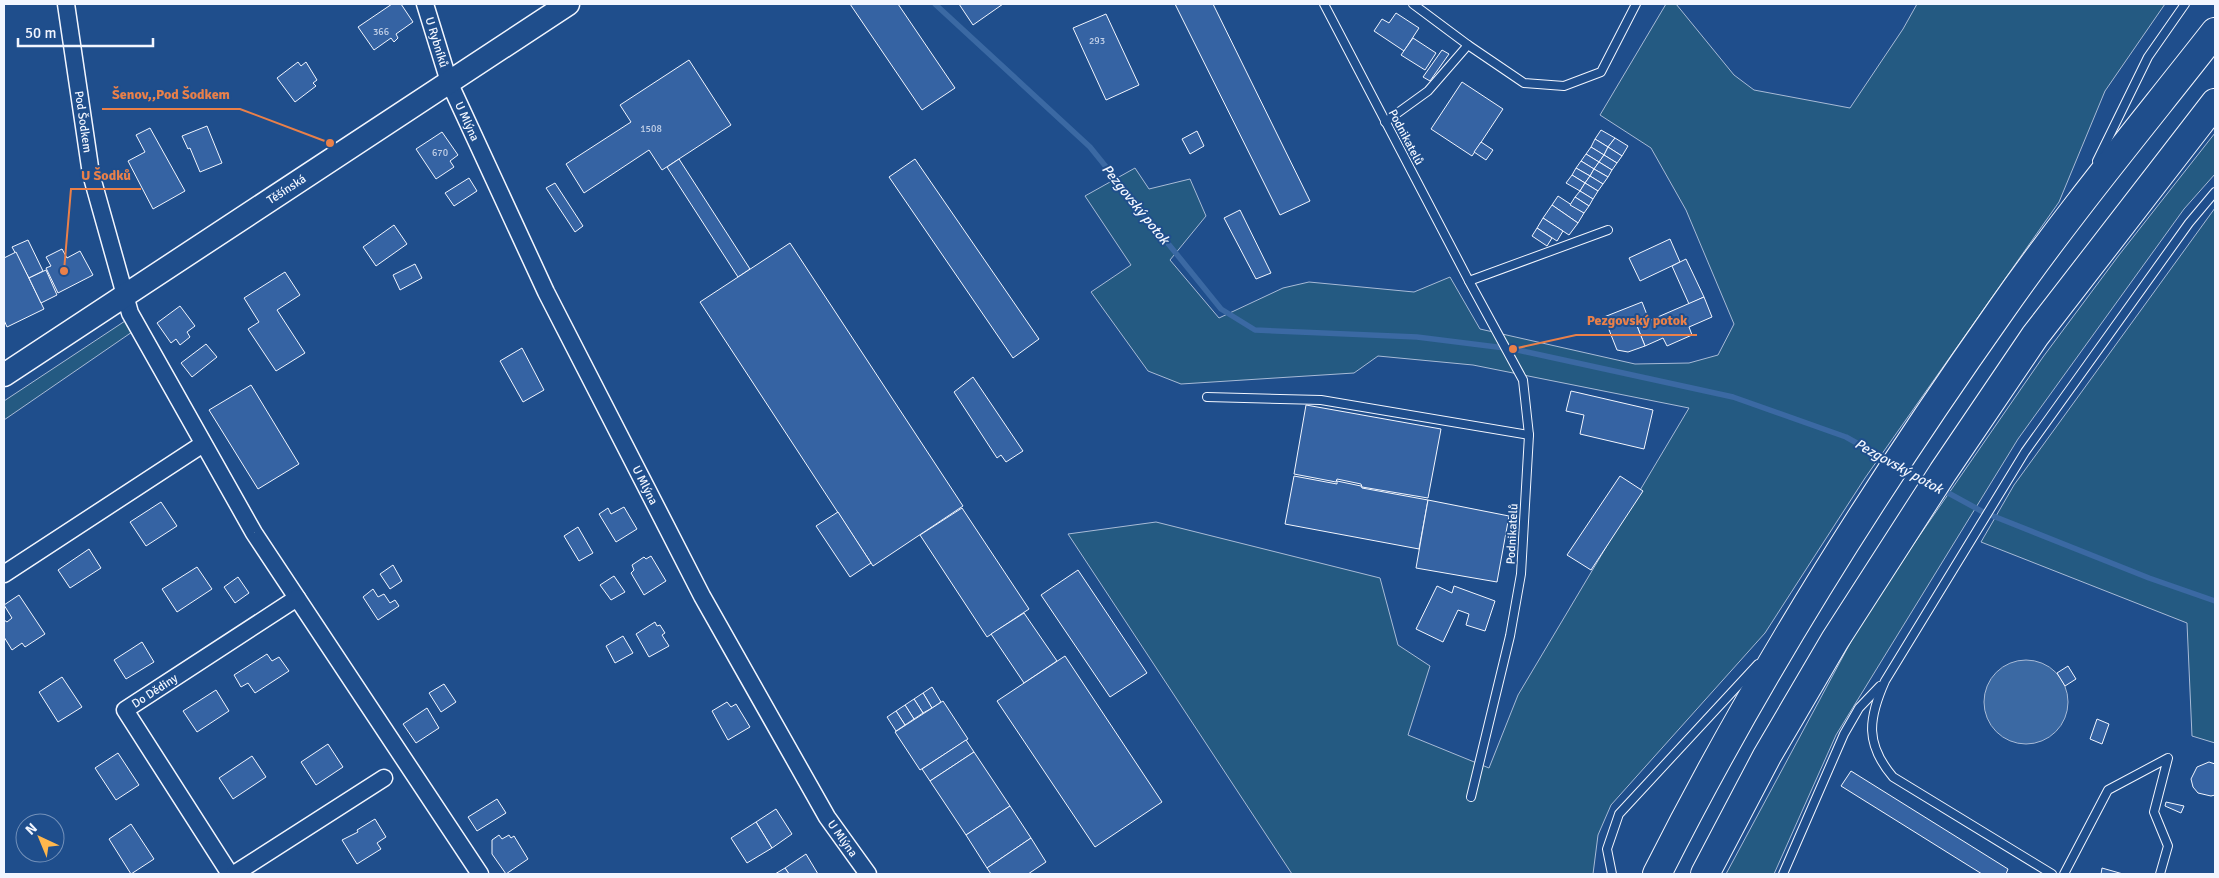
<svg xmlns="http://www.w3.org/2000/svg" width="2219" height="878" font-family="Signika,sans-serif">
<rect width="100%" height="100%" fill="#1f4e8c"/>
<g fill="#245a82" stroke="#a8bbd7">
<path d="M1666,4H1676L1734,75L1754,90L1850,108L1903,29L1917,4H2165L2105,91L2059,202L1865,478L1765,633L1611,805L1598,835L1593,874H1292L1068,534L1156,522L1380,578L1398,645L1430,666L1408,735L1489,768L1518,695L1689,408L1473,365L1378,356L1354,373L1181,384L1148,371L1091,292L1131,265L1085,196L1135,168L1149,189L1190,179L1206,216L1170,260L1219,318L1283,288L1309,282L1414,292L1450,277L1480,329L1635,364L1689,363L1718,355L1734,324L1686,210L1651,148L1600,115Z"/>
<path d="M2215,133V174L2184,209L2018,439L1836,735L1774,874H1726L1855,634L1913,545L2043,357L2119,255Z"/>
<path d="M2215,208V743L2192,736L2187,623L1981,542L2014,485Z"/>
<path d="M125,321L132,332L4,420V401Z"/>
</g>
<circle fill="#3b69a3" stroke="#a8bbd7" cx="2026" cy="702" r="42"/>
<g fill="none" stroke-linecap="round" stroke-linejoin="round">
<g stroke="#3b69a3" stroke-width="5.5">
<path d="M935,4L1090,147L1221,309L1255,330L1417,337L1513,349L1733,397L1846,437L1889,461"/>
<path d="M1902,468L1929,482"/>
<path d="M1941,489L1983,512L2149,578L2215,601"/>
</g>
</g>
<g fill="#3563a3" stroke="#f2f6ff">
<path d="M392,4H401L413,22L396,34L398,38L394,42L391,38L374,50L358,27Z"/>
<path d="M850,4H898L955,88L922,110Z"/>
<path d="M959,4H1003L973,25Z"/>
<path d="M1175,4H1213L1310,201L1280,215Z"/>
<path d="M1396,13L1419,28L1404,51L1374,31L1382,19L1389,23Z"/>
<path d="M1106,14L1139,85L1106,100L1073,28Z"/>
<path d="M1413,38L1436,53L1425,70L1401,55Z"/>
<path d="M1442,50L1449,54L1430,81L1423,77Z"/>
<path d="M689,60L731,125L662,170L649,150L584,193L566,164L631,122L620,105Z"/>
<path d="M298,62L301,66L306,62L317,80L313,83L316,86L295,102L277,78Z"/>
<path d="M1462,82L1503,109L1472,156L1431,129Z"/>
<path d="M207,126L222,163L200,172L190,148L188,149L182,136Z"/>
<path d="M150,128L185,191L153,209L128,161L145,152L136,135Z"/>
<path d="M1601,130L1615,138L1608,147L1595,139Z"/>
<path d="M1197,131L1204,146L1190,154L1182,139Z"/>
<path d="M442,132L458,155L450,161L454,167L436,179L416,149Z"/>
<path d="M1615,138L1628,146L1622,156L1608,147Z"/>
<path d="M1595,139L1608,147L1604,155L1591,147Z"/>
<path d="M1481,142L1493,150L1486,160L1474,152Z"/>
<path d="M1591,147L1604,155L1599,162L1586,154Z"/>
<path d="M1608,147L1622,156L1617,163L1604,155Z"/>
<path d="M1586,154L1599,162L1594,169L1581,161Z"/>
<path d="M1604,155L1617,163L1612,170L1599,162Z"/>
<path d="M679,159L750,269L738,277L667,167Z"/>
<path d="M915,159L1039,339L1013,358L889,177Z"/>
<path d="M1581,161L1594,169L1590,176L1576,168Z"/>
<path d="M1599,162L1612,170L1608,177L1594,169Z"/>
<path d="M1576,168L1590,176L1585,183L1572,175Z"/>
<path d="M1594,169L1608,177L1603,184L1590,176Z"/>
<path d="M1572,175L1585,183L1580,191L1566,183Z"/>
<path d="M1590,176L1603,184L1598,191L1585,183Z"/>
<path d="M469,178L477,191L454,206L445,193Z"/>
<path d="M555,183L583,226L575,232L546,188Z"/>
<path d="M1585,183L1598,191L1593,199L1580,191Z"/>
<path d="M1580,191L1593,199L1589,206L1575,197Z"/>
<path d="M1558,196L1584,213L1578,223L1552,205Z"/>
<path d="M1575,197L1589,206L1584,213L1570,205Z"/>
<path d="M1552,205L1578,223L1569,235L1543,218Z"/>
<path d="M1240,210L1271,273L1256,279L1224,218Z"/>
<path d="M1543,218L1563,231L1557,241L1537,228Z"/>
<path d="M394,225L407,244L376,266L363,247Z"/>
<path d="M1537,228L1552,238L1547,246L1532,236Z"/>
<path d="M1670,239L1680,262L1640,281L1629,258Z"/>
<path d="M28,240L43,271L29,278L12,247Z"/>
<path d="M790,243L963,506L873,566L700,302Z"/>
<path d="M62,249L67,258L80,251L93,275L58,293L46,268L51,266L46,257Z"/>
<path d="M16,252L44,309L7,327L4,320V258Z"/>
<path d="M1686,259L1704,297L1689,304L1672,266Z"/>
<path d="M415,264L422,278L400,290L393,275Z"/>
<path d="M46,270L57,295L41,303L29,278Z"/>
<path d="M285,272L300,295L277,310L305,353L276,371L248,329L259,322L244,298Z"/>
<path d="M1704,297L1712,317L1689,327L1692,335L1667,346L1663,338L1645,346L1637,326Z"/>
<path d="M1642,302L1649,320L1637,326L1645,346L1628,352L1617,350L1604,317Z"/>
<path d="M180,306L195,326L187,332L190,337L180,345L176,339L171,343L157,323Z"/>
<path d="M206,344L217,357L192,377L181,363Z"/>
<path d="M522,348L544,390L523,402L500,361Z"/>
<path d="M973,377L1023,451L1006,462L1001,455L997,458L954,392Z"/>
<path d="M251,385L299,464L258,489L209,410Z"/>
<path d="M1571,391L1653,410L1644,449L1580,434L1584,415L1566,411Z"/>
<path d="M1306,405L1441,429L1428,498L1362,487L1361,484L1337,479L1336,482L1294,474Z"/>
<path d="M1294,476L1337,484V481L1361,486L1362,488L1428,500L1419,549L1285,524Z"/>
<path d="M1620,476L1643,491L1591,570L1567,555Z"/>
<path d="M1428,500L1509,516L1497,582L1416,568Z"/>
<path d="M161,502L177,526L146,546L130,522Z"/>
<path d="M624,507L637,529L616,542L599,514L608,508L611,514Z"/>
<path d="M962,508L1029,609L987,637L920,535Z"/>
<path d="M838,512L871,563L850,577L816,526Z"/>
<path d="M578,527L593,553L579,561L564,536Z"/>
<path d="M89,549L101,568L70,588L58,570Z"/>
<path d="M651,556L666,581L644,595L631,573L634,570L632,565L644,557L646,559Z"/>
<path d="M393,565L402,581L390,589L380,574Z"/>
<path d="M197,567L212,589L177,612L162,589Z"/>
<path d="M1078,570L1147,673L1110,697L1041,595Z"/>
<path d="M614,576L625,592L611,600L600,585Z"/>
<path d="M238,577L249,593L235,603L224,587Z"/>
<path d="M1437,586L1452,593L1454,586L1495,601L1485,631L1466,625L1469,614L1458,610L1443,642L1416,629Z"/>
<path d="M373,589L378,597L384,594L390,603L395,600L399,606L378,620L363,597Z"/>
<path d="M19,595L45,634L25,647L22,643L12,650L4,637V620L7,622L12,618L4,605Z"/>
<path d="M1024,613L1057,661L1024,683L991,634Z"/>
<path d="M655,622L657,626L660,625L665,633L662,635L669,646L649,657L636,634Z"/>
<path d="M623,636L633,653L615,663L606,646Z"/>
<path d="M142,642L154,662L126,679L114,660Z"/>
<path d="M267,654L272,661L279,657L289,671L255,693L248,683L241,687L234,675Z"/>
<path d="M1065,656L1162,802L1095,847L997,701Z"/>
<path d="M2068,666L2076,679L2065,686L2057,673Z"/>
<path d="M62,677L82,707L58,722L39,692Z"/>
<path d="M444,684L456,702L441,712L429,693Z"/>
<path d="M932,687L941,702L932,708L923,693Z"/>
<path d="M216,690L229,711L197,732L183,711Z"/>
<path d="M923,693L932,708L923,713L914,699Z"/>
<path d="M914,699L923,713L914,719L905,705Z"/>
<path d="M943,701L968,739L920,770L895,732Z"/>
<path d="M727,702L731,707L736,704L750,727L728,740L712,711Z"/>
<path d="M905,705L914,719L905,725L896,711Z"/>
<path d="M427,708L439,728L416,743L403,724Z"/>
<path d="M896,711L905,725L896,731L887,717Z"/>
<path d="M2097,719L2109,724L2102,744L2090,739Z"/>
<path d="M966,740L974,752L930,781L922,769Z"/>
<path d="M328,744L343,767L316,785L301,762Z"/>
<path d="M974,752L1010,806L966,835L930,781Z"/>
<path d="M118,753L139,785L116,800L95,768Z"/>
<path d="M252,756L266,777L233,799L219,778Z"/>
<path d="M2209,762L2215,764V795L2211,796L2198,793L2193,787L2191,779L2197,767Z"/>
<path d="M1851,771L2008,869L2006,874H1982L1841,786Z"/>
<path d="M497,799L506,813L477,831L468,817Z"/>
<path d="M2166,802L2184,806L2181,813L2165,806Z"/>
<path d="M1010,806L1031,838L987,868L966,835Z"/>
<path d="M776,809L792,834L772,848L756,822Z"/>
<path d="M375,819L386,837L377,843L381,849L357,864L342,840L358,832L357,830Z"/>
<path d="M756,822L772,848L747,863L731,838Z"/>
<path d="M131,824L154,859L131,874L109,839Z"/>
<path d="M499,835L502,839L509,835L511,838L514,836L528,859L506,874L492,854V840Z"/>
<path d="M1031,838L1046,862L1028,874H991L987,868Z"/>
<path d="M806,854L818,874H789L785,868Z"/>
<path d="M785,868L789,874H775Z"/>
<path d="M2102,868L2123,874H2101Z"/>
</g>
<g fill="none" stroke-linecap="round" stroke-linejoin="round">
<g stroke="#f2f6ff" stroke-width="10">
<g id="service">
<path d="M1324,4L1469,281L1608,230"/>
<path d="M1468,45L1524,83L1564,86L1601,72L1636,4"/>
<path d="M1385,122L1428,91L1468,45L1413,4"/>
<path d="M2097,161L2148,57L2185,4"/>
<path d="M1469,281L1523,380L1529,435L1521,574L1510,636L1471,797"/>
<path d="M1207,397L1321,400L1529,435"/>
<path d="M1612,874L1607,849L1619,814L1758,664"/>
<path d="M1783,874L1844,734L1859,708L1880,686"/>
<path d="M2052,874L1893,777C1865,744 1868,719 1885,681L2025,452L2189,223L2215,192"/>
<path d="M2064,874L2108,790L2168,758L2154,812L2168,846L2160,874"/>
</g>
</g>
<g stroke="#f2f6ff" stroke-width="19">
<g id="minor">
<path id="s1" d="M66,4L91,174L130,313L254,533L480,874"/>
<path id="s2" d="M425,4L449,82L546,292L702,596L827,817L868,874"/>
<path d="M4,574L203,444"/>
<path id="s3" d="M230,874L125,710L297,598"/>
<path d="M234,874L384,778"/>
</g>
</g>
<g stroke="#f2f6ff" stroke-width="25">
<g id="secondary">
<path id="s4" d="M4,375L568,4"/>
</g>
</g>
<g stroke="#f2f6ff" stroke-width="30">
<g id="trunk">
<path d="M1657,874C1756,677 1874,490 2001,310C2068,214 2143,124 2215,32"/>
<path d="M1705,874L1767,756L1835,640L1943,472L2035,336L2215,103"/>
</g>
</g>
<use href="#service" stroke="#1f4e8c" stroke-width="8"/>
<use href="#minor" stroke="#1f4e8c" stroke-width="16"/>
<use href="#secondary" stroke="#1f4e8c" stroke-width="22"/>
<use href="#trunk" stroke="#1f4e8c" stroke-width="28"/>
</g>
<g text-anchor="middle" stroke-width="4" stroke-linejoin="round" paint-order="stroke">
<g font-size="10" fill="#c3d1e8">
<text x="381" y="35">366</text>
<text x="1097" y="44">293</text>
<text x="651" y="132">1508</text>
<text x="440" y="156">670</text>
</g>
<g font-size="12" fill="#f2f6ff" stroke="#1f4e8c">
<text dy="4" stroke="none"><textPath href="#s2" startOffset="40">U Rybníků</textPath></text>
<text dy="4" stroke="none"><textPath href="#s1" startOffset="119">Pod Šodkem</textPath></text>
<text dy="4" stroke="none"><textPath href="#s2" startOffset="125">U Mlýna</textPath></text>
<text transform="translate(1406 137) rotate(62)" y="4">Podnikatelů</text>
<text dy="4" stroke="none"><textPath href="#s4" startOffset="338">Těšínská</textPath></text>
<text dy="4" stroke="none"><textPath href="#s2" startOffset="530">U Mlýna</textPath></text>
<text transform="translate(1512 534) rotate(-87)" y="4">Podnikatelů</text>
<text dy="4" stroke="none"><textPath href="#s3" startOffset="230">Do Dědiny</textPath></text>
<text dy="4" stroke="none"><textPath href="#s2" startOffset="935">U Mlýna</textPath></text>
</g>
<g font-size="14" font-style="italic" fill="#f2f6ff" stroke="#1f4e8c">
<text transform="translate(1136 204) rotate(51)" y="5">Pezgovský potok</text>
<text transform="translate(1899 466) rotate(29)" y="5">Pezgovský potok</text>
</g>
</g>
<path fill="none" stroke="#ea8049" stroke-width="2" d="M330 143L240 109H102M64 271L71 189H141M1513 349L1576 335H1697"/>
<g fill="#ea8049" stroke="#1f4e8c" stroke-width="2">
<circle cx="330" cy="143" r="5"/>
<circle cx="64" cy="271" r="5"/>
<circle cx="1513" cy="349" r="5"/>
</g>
<g font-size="14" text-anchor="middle" font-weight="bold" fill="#ea8049" stroke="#1f4e8c" stroke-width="4" stroke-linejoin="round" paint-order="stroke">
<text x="171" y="99">Šenov,,Pod Šodkem</text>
<text x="106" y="180">U Šodků</text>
<text x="1637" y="325">Pezgovský potok</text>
</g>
<rect width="2219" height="878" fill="none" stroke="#f2f6ff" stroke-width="10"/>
<g transform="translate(40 838) rotate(316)"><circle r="24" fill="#1f4e8c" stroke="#7391ba"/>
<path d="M0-4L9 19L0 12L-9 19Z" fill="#ffb74d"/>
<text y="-8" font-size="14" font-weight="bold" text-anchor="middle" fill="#f2f6ff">N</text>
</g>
<path d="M18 38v8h135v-8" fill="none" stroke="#f2f6ff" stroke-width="2.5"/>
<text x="25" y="38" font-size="15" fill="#f2f6ff" stroke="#1f4e8c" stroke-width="4" paint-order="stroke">50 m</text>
</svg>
